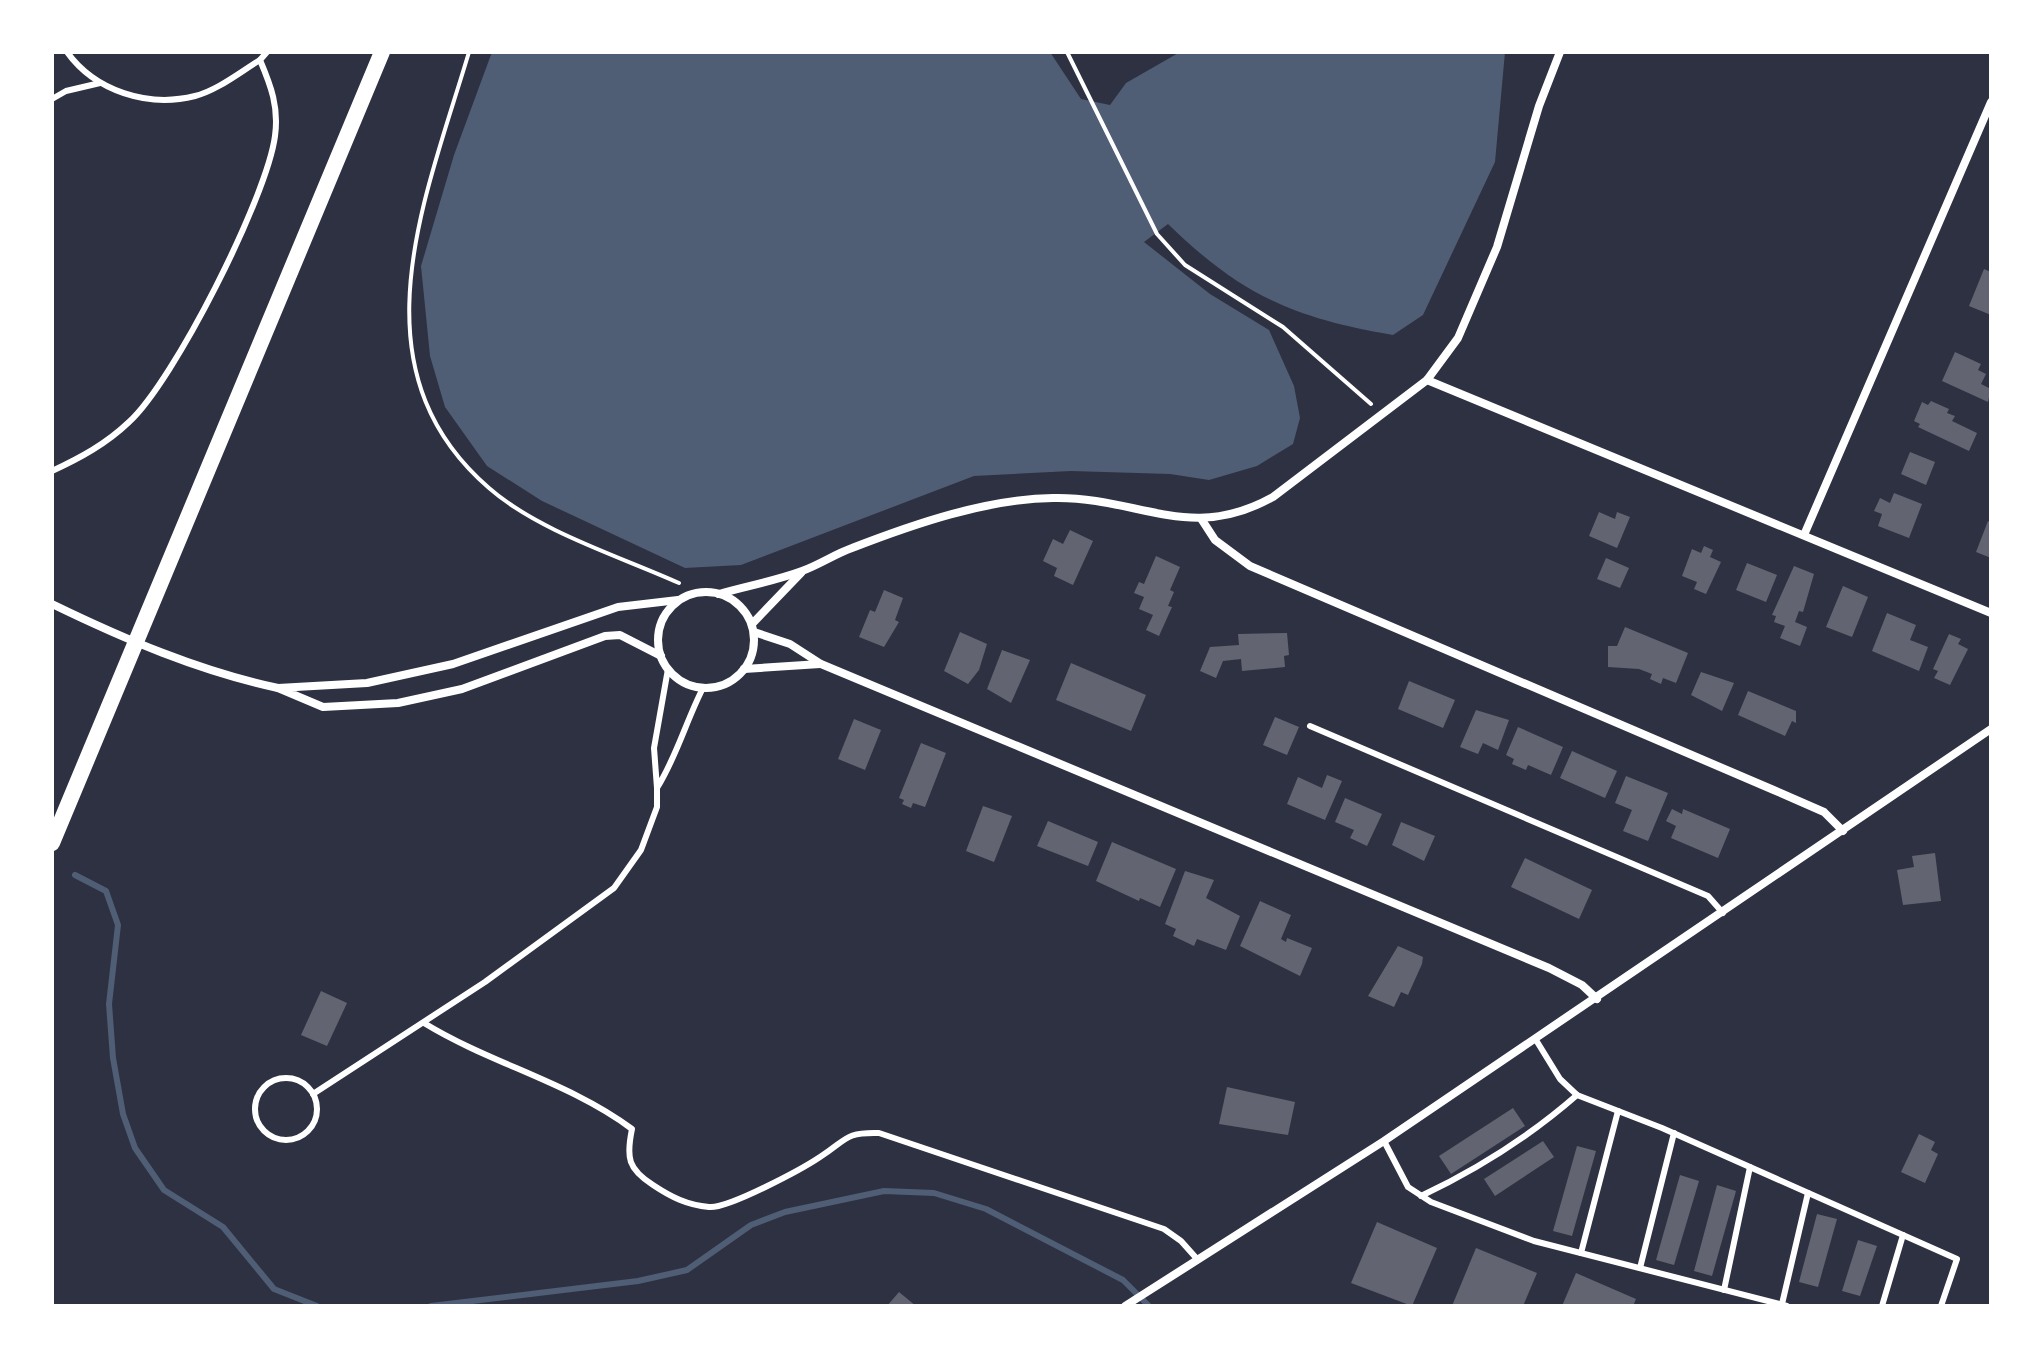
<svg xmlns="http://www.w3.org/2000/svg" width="2043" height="1358" font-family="'Roboto Condensed',sans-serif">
<rect width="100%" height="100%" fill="#2d3142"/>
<path fill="#4f5d75" d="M492,52H1050L1081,99L1110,105L1126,83L1180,52H1505L1495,162L1423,315L1393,335C1293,318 1241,295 1168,224L1144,242L1210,294L1269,330L1294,386L1300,418L1293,444L1257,466L1209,480L1170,474L1071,471L974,476L741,565L685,568L542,501L487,466L445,407L430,356L421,266L454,155Z"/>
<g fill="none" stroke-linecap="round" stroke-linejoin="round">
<g stroke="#4f5d75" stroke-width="6">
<path d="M75,875L106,891L118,925L109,1004L113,1058L123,1114L135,1148L164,1190L223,1227L274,1289L317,1306"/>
<path d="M431,1306L638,1281L687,1270L751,1225L785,1212L884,1191L934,1193L986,1209L1123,1280L1149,1306"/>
</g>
</g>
<g fill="#626471">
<path d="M1984,269L1991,272V315L1969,306Z"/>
<path d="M1955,352L1981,364L1978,370L1986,374L1981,384L1991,389L1988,402L1942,381Z"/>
<path d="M1931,401L1949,409L1947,413L1955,416L1952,421L1977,433L1969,451L1918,427L1920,424L1914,421L1922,402L1928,405Z"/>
<path d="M1910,452L1935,462L1926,485L1901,474Z"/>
<path d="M1894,493L1922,504L1909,538L1878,526L1882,514L1874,511L1880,498L1890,503Z"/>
<path d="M1599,512L1615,519L1617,512L1630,517L1617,548L1589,536Z"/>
<path d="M1988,521L1991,523V558L1976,552Z"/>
<path d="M1070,530L1093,541L1073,585L1054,576L1057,568L1043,561L1053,539L1063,544Z"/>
<path d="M1704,546L1713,550L1710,557L1721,562L1706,594L1694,589L1697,582L1682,576L1692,549L1701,553Z"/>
<path d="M1156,556L1180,567L1170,590L1174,592L1168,606L1172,607L1159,636L1146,630L1153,615L1139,609L1144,597L1134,593L1139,582L1144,584Z"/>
<path d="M1606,558L1629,568L1620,588L1597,579Z"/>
<path d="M1747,563L1777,575L1766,602L1736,590Z"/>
<path d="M1794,566L1814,574L1803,612L1799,611L1795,622L1807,627L1800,646L1780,638L1785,626L1774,622L1776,616L1772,615Z"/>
<path d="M1843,586L1868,597L1852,637L1826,627Z"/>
<path d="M884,590L903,598L895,620L899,622L884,647L859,637L870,610L875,612Z"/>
<path d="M1887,613L1916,625L1910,640L1928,647L1919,671L1872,651Z"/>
<path d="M1625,627L1688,653L1676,683L1663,678L1661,684L1650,679L1652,674L1639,669L1608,667V646H1617Z"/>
<path d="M960,632L987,644L979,670L968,684L944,671Z"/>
<path d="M1287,633L1289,655L1284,656L1285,667L1242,671L1241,659L1223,661L1216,678L1200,671L1210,647L1239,645L1238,634Z"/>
<path d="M1949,634L1961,639L1958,644L1968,649L1950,685L1934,678L1938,671L1933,669Z"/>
<path d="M1002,650L1030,660L1011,703L987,689Z"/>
<path d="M1071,663L1146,695L1131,731L1056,700Z"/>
<path d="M1701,672L1734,683L1722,711L1691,695Z"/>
<path d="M1409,681L1455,700L1443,728L1398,709Z"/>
<path d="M1748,691L1796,711V723L1792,721L1785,736L1738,715Z"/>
<path d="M1476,710L1509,720L1498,750L1483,743L1478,754L1460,747Z"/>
<path d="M1275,717L1299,727L1287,755L1263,745Z"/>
<path d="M854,719L881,730L865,770L838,759Z"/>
<path d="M1518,727L1563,747L1551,775L1528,765L1526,770L1512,764L1514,759L1506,755Z"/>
<path d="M921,743L946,753L925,807L913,803L911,808L902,804L904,800L899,798Z"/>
<path d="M1572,751L1617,771L1605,798L1560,778Z"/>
<path d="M1327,775L1342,781L1325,820L1287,804L1298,777L1322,788Z"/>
<path d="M1626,776L1668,793L1648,841L1623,831L1632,810L1615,803Z"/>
<path d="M1345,798L1382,814L1367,846L1350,838L1354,830L1335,822Z"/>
<path d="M983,806L1012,816L994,862L966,851Z"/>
<path d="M1672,809L1682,814L1683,809L1730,829L1718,858L1671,838L1676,826L1666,821Z"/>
<path d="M1048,821L1098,842L1088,866L1037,846Z"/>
<path d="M1401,822L1435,836L1424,861L1392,845Z"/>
<path d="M1112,842L1176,869L1160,907L1140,898L1139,901L1096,881Z"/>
<path d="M1935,853L1941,901L1903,905L1897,870L1914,867L1912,856Z"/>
<path d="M1525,858L1592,890L1579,919L1511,887Z"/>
<path d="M1185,871L1214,880L1206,898L1240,916L1226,950L1197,939L1194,946L1173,936L1176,929L1165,924Z"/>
<path d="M1260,901L1291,915L1281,939L1286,942L1287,938L1312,948L1300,976L1240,946Z"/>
<path d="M1398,946L1423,957L1422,964L1408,995L1401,992L1394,1007L1368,996Z"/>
<path d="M321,991L347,1003L327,1046L301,1035Z"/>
<path d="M1227,1087L1295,1102L1288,1135L1219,1124Z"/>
<path d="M1513,1108L1525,1126L1451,1174L1439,1156Z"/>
<path d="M1919,1134L1935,1142L1931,1150L1938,1154L1925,1183L1901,1172Z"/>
<path d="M1543,1141L1554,1157L1495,1196L1484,1179Z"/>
<path d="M1577,1146L1596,1151L1572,1236L1553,1231Z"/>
<path d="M1680,1175L1699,1181L1674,1265L1656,1260Z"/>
<path d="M1717,1185L1736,1191L1712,1276L1694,1271Z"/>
<path d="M1817,1214L1837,1219L1818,1287L1799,1282Z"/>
<path d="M1377,1222L1437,1248L1412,1306L1351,1283Z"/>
<path d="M1858,1240L1877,1246L1860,1296L1842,1291Z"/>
<path d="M1476,1248L1537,1273L1523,1306H1452Z"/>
<path d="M1576,1273L1636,1299L1633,1306H1562Z"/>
<path d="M899,1292L916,1306H887Z"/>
</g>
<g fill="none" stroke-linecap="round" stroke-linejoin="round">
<g stroke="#fff" stroke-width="4">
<path d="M469,52C426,197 350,368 489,488C538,531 619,556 679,583"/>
<path d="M1067,52L1157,234L1185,265L1283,327L1371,404"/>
</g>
<g stroke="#fff" stroke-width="6">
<path d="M67,52C95,91 148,108 195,96C218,90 240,72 260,60"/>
<path d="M52,99L66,91L100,83"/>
<path d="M52,471C80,458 106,444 129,422C174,381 267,197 275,136C279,107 271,86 260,60L267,52"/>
<path d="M668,669L654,748L657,788C677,756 686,721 703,688"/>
<path d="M1310,726L1708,896L1723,913"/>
<path d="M424,1023C491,1064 569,1082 632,1129C626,1158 628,1169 653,1185C671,1197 687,1205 709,1207C728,1209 802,1169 820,1157C847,1140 844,1132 879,1133L1164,1229L1181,1241L1198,1260"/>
<path d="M1536,1040L1560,1079L1577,1095L1662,1128L1957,1259L1941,1306"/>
<circle cx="286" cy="1109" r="31"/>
<path d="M313,1094L485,982L614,888L641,850L657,807V788"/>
<path d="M1384,1141L1408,1187L1431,1202L1534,1241L1787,1306"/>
<path d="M1421,1196C1478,1169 1529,1137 1577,1095"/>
<path d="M1581,1253L1618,1111"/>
<path d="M1640,1268L1674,1133"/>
<path d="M1724,1290L1750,1167"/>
<path d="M1782,1304L1808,1193"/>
<path d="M1882,1306L1903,1235"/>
</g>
<g stroke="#fff" stroke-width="8">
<path d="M1427,380L1991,613"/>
<path d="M1202,520L1215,540L1250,566L1776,791L1824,812L1843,831"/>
<path d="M1804,535L1991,102"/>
<circle cx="706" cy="640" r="48"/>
<path d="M719,594C746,586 775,581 802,571C819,565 835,554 852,548C914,524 986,499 1053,498C1138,496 1189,544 1273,497L1427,380L1458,338L1497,247L1539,106L1560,52"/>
<path d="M52,604C124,639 199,671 278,688"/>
<path d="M752,624L801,573"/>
<path d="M754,632L790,644L821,664L1549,968L1582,985L1597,999"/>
<path d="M661,656L620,635L605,636L462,689L398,703L323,707L278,688L367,683L453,664L618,607L678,600"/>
<path d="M744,669L820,664"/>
<path d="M1125,1306L1384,1141L1991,729"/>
</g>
<path stroke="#fff" stroke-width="16" d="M52,843L382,52"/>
</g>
<rect width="2043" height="1358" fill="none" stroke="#ffffff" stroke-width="108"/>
</svg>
